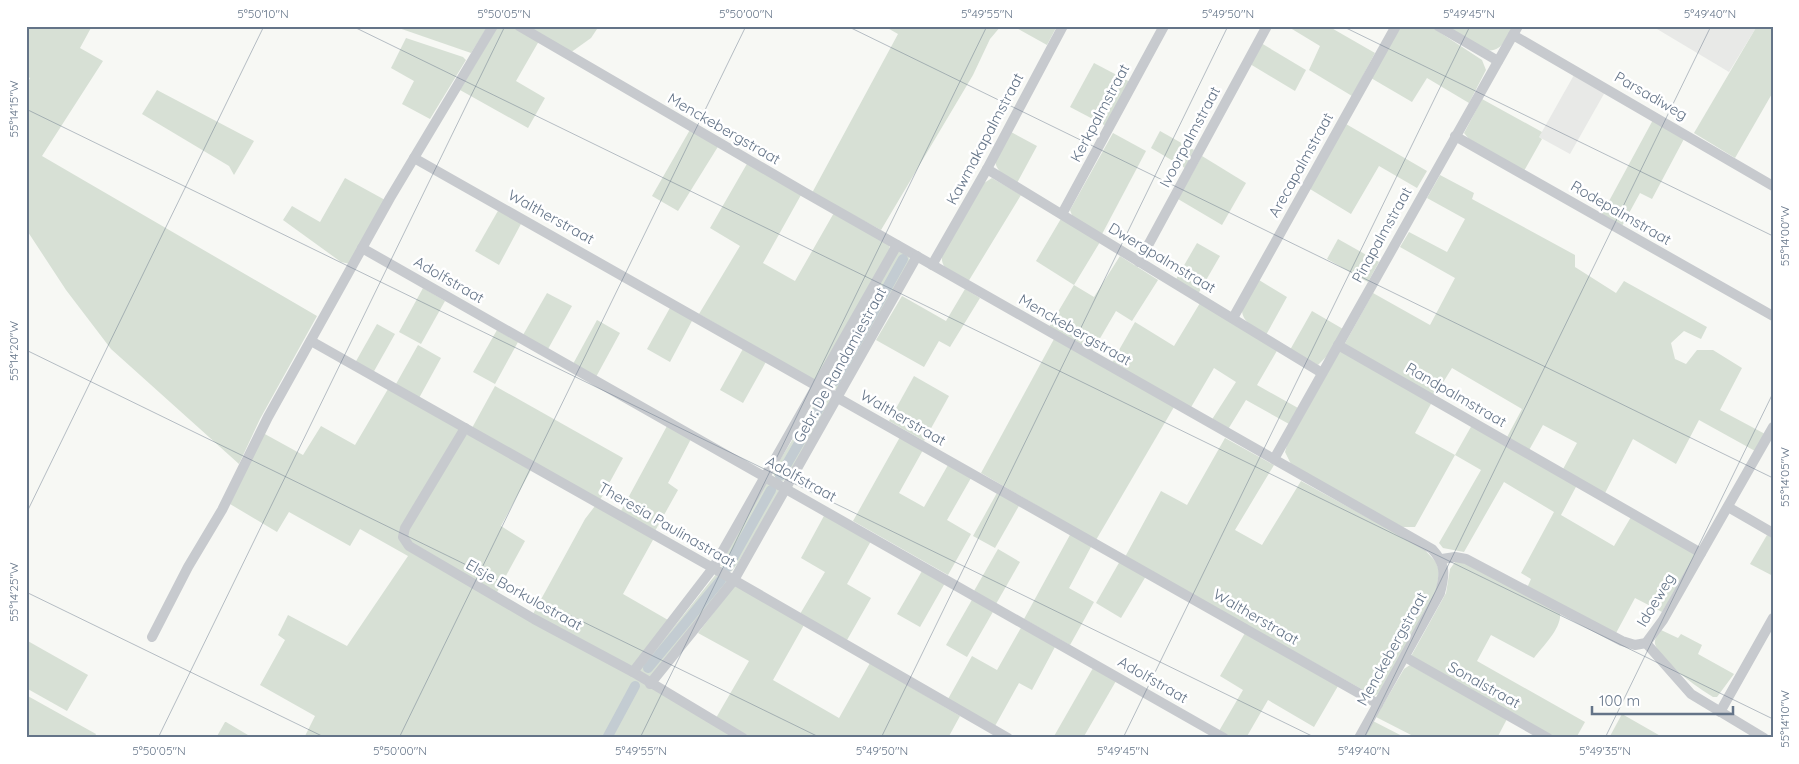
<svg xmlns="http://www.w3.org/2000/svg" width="1799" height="764" font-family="Quicksand,sans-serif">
<rect width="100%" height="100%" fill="#f7f8f4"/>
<g fill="#e8e9e7">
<path d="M1652,26H1757L1729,72Z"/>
<path d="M1574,75L1605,92L1570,154L1539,137Z"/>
</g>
<g fill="#d7e0d5">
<path d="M26,26H92L80,48L103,61L42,156L317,316L260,419L239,464L111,349L66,290L26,229V86L30,78L26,76Z"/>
<path d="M393,26H488L471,53Z"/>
<path d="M498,26H516L539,41L516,81L545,98L528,128L460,90Z"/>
<path d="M527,26H599L591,38L570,53Z"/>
<path d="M884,26H1001L990,39L973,75L881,230L812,193L898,34Z"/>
<path d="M1013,26H1057L1047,45Z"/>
<path d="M1287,26H1328L1375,53L1352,96L1309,70L1320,46Z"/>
<path d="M1399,26H1430L1482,60L1486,70L1469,103L1427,78L1412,102L1371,78Z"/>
<path d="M1446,26H1513C1506,38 1502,53 1486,50Z"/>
<path d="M1757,26H1773V92L1735,158L1694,133Z"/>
<path d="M406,38L463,57L466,60L430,119L402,104L414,81L391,68Z"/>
<path d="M1261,43L1306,70L1295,91L1250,64Z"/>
<path d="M1094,63L1132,83L1108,127L1070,107Z"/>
<path d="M157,90L254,141L234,175L229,166L142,114Z"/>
<path d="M1482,99L1542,132L1539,137L1542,139L1524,171L1469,139L1464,133Z"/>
<path d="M1654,118L1685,137L1652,199L1640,193L1622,226L1602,214Z"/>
<path d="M1346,124L1427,171L1417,188L1379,166L1351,214L1310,189Z"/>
<path d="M691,128L719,145L678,211L652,196Z"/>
<path d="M1160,131L1194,150L1185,168L1151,148Z"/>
<path d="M1011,132L1037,146L1017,183C1008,177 996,173 995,160Z"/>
<path d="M1113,133L1146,151L1101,236L1073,218L1070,210Z"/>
<path d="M1202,156L1246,183L1222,225L1178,199Z"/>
<path d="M748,162L801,195L763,263L795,281L835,211L889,244L890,249L816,379H812L699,314L740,246L710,228Z"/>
<path d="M1440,175L1474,193L1472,199L1575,255V267L1616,293L1624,281L1707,327L1701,339L1684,331L1671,343L1675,359L1686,364L1697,350H1713L1742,368L1720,410L1765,434L1755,451L1699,420L1676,464L1633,439L1604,495L1562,471L1577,443L1543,425L1528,452L1506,439L1522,409L1452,368L1434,397L1344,345L1373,293L1430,325L1455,278L1400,247L1409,232L1447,252L1465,219L1427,198Z"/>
<path d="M345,178L385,200L350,264L341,262L283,220L292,206L320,222Z"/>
<path d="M992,178L1021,195L968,282C957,276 940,271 942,256L984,183Z"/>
<path d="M499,209L522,222L499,265L475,251Z"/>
<path d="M1062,217L1100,242L1074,285L1094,297L1120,256L1158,280L1132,321L1116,311L1092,352L1049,327L1074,285L1036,261Z"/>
<path d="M1338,239L1379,262L1368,282L1327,259Z"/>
<path d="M1197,243L1220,256L1198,294L1175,281Z"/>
<path d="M898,251L909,255L910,262L840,388L835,390L826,382V377Z"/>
<path d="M1259,280L1287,297L1266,335C1257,328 1242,323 1242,310Z"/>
<path d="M423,288L445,301L421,344L399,332Z"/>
<path d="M965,289L980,298L950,347L939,341L924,367L876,340L902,296L946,321Z"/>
<path d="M547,293L572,306L548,349L523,335Z"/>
<path d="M1200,303L1278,349L1257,385L1298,408L1289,424L1246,400L1227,431L1211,421L1236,382L1214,368L1190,409L1111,364L1135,322L1174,346Z"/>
<path d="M671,306L693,319L670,362L647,349Z"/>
<path d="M1312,311L1343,329L1327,356L1318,365L1290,350Z"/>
<path d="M597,320L620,333L596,377L573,364Z"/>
<path d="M377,324L395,334L373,373L355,363Z"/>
<path d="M497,330L518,342L495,384L473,372Z"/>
<path d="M1054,339L1174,407L1096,540L981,473Z"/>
<path d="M418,345L441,358L419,398L396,384Z"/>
<path d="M744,347L767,360L743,403L720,390Z"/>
<path d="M1341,349L1432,402L1415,433L1455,455L1472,425L1577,485L1561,515L1614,546L1631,517L1694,552V557L1662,612L1635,598L1615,635L1527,588L1531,579L1521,573L1554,512L1504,482L1464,552L1443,548L1439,543L1481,470L1455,455L1415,527H1402L1292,466L1285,452L1287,445Z"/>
<path d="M914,376L949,396L924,441L889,421Z"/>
<path d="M495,386L623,458L600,500L472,428Z"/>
<path d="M388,389L460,430L401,537L737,738H304L315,716L260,685L285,640L278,635L288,615L347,646L408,556L360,529L350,546L289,512L277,532L230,504L263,433L303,455L321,426L355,445Z"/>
<path d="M822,392L831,398V402L788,478L783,481L774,476L773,471Z"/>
<path d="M667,426L691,439L668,483L678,490L655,531L621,511Z"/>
<path d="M465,435H470L531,470L501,526L525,541L496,594L418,550L406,536L407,529Z"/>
<path d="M900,437L923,450L899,493L924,507L948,465L971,478L947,520L971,534L948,575L853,521Z"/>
<path d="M1225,438L1274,465L1235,530L1262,545L1301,481L1423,548L1436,562L1439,571L1436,594L1378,694L1374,696L1125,557L1161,491L1187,505Z"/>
<path d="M767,482L779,489L777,496L738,563L732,571L728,572L720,565Z"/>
<path d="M998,491L1020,504L995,548L973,536Z"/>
<path d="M595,506L654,538L623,594L668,620L632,668L533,614L585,519Z"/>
<path d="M825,514L871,541L847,584L871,598L847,640L800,614L825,572L801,558Z"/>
<path d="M1071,533L1092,545L1069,588L1094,602L1070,645L1024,619Z"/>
<path d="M1767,535L1773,538V576L1750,564Z"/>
<path d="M998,549L1020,562L996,604L974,591Z"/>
<path d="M1120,561L1146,576L1121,618L1096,603Z"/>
<path d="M1455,562H1466L1560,613C1562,628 1543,646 1534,658L1491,635L1477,661L1585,722L1576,738H1554L1410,658L1446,593L1450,569Z"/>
<path d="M922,571L945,583L920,627L897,614Z"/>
<path d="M717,573L729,582L649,680L638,672Z"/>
<path d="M735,585L804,625L773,680L839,718L870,663L960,716L948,738H750L716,718L749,661L698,633Z"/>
<path d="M973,598L994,610L967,657L946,645Z"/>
<path d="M1022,626L1056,645L1032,690L1019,683L995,726L948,699L972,656L997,670Z"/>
<path d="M1661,630L1678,638L1681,634L1702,645L1698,654L1734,674L1717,697H1713C1698,688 1660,661 1655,644C1654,639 1658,634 1661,630Z"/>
<path d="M1245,633L1338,686L1314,727L1268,700L1246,738H1232L1219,731L1243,690L1220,676Z"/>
<path d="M26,640L88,675L67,711L26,688Z"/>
<path d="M1410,665L1507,719L1497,738H1417L1376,717L1404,669Z"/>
<path d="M1093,668L1116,681L1083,738H1053Z"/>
<path d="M26,695L96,734L94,738H26Z"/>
<path d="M1622,714L1664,738H1609Z"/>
<path d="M1373,721L1406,738H1363Z"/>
<path d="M225,722H226L253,738H216Z"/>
</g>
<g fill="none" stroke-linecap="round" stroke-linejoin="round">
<g stroke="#c3ccd2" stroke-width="10">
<path d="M835,381L903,259"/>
<path d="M780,476L821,405"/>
<path d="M728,567L771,490"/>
<path d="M648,668L721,580"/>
<path d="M607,738L635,686"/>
</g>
<g stroke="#c7cace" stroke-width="10">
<path d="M519,26L804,192L1432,549C1446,564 1445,574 1440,593L1359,738"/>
<path d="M1438,26L1498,61"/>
<path d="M1513,35L1773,186"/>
<path d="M1455,136L1773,316"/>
<path d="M414,158L1378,704"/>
<path d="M987,169L1322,373"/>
<path d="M1062,214L1164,26"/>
<path d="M362,248L1224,738"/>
<path d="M1139,262L1267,26"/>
<path d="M932,265L987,169L1063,26"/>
<path d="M1233,318L1396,26"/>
<path d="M311,341L713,568L1008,738"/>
<path d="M1338,345L1701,553"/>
<path d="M465,428L405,528L403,537L409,546L534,619L633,672L743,738"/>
<path d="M1274,459L1518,26"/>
<path d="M1728,507L1773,533"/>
<path d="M1442,559L1455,557L1466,559L1622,641L1635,645L1646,643L1663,620L1773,427"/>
<path d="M152,637L188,567L222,510L268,417L390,198L493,26"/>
<path d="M1646,643L1691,694L1764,738"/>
<path d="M1405,657L1548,738"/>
<path d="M633,672L713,568L897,245"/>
<path d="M650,684L734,580L917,256"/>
<path d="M1720,712L1773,618"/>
</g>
</g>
<path fill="none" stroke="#647488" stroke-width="1" stroke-opacity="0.45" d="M352,26L1773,719M847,26L1773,478M1342,26L1773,236M26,109L1316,738M26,350L821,738M26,514L264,26M26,592L326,738M158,738L505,26M399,738L746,26M640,738L987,26M881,738L1228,26M1123,738L1470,26M1364,738L1711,26M1605,738L1773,393"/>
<g text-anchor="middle" stroke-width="5" stroke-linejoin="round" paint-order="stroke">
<g font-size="15" fill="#647488" stroke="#fff">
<text transform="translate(1651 96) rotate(30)" y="5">Parsadiweg</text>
<text transform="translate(1100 113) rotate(-62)" y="5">Kerkpalmstraat</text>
<text transform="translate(724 129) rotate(30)" y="5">Menckebergstraat</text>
<text transform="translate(1190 137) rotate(-62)" y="5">Ivoorpalmstraat</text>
<text transform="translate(985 139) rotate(-62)" y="5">Kawmakapalmstraat</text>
<text transform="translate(1301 165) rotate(-61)" y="5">Arecapalmstraat</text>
<text transform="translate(1621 213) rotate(30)" y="5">Rodepalmstraat</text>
<text transform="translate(551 217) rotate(29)" y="5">Waltherstraat</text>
<text transform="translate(1382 235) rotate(-61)" y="5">Pinapalmstraat</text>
<text transform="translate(1162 258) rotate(31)" y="5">Dwergpalmstraat</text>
<text transform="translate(449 280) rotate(30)" y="5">Adolfstraat</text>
<text transform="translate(1075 330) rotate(30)" y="5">Menckebergstraat</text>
<text transform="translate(840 365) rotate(-61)" y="5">Gebr. De Randamiestraat</text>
<text transform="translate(1456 395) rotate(30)" y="5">Randpalmstraat</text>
<text transform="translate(903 418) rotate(30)" y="5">Waltherstraat</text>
<text transform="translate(801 479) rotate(29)" y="5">Adolfstraat</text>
<text transform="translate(667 525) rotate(30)" y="5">Theresia Paulinastraat</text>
<text transform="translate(524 595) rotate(29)" y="5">Elsje Borkulostraat</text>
<text transform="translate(1656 600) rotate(-59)" y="5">Idoeweg</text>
<text transform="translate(1256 617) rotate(30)" y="5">Waltherstraat</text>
<text transform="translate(1392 649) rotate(-61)" y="5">Menckebergstraat</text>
<text transform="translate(1153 680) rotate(30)" y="5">Adolfstraat</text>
<text transform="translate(1484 685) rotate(29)" y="5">Sonalstraat</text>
</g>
</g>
<rect width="1799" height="764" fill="none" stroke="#ffffff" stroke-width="55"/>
<path d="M1592 706v8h141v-8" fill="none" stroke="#647488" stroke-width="2.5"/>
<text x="1599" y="706" font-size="15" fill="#647488" stroke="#ffffff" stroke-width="4" paint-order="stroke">100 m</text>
<rect x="28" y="28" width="1744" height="708" fill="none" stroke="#647488" stroke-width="2"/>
<g font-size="12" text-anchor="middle" fill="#647488">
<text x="263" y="18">5°50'10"N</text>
<text x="504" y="18">5°50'05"N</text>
<text x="746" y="18">5°50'00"N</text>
<text x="987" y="18">5°49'55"N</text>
<text x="1228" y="18">5°49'50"N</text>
<text x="1469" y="18">5°49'45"N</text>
<text x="1710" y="18">5°49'40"N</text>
<text transform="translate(14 109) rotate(-90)" y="4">55°14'15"W</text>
<text transform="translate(1785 236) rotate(-90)" y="4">55°14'00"W</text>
<text transform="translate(14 351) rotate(-90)" y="4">55°14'20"W</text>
<text transform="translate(1785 477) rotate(-90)" y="4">55°14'05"W</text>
<text transform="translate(14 592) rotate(-90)" y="4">55°14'25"W</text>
<text transform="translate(1785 719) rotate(-90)" y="4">55°14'10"W</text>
<text x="159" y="755">5°50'05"N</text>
<text x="400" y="755">5°50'00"N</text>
<text x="641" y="755">5°49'55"N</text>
<text x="882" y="755">5°49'50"N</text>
<text x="1123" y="755">5°49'45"N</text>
<text x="1364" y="755">5°49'40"N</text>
<text x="1605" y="755">5°49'35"N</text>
</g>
</svg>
